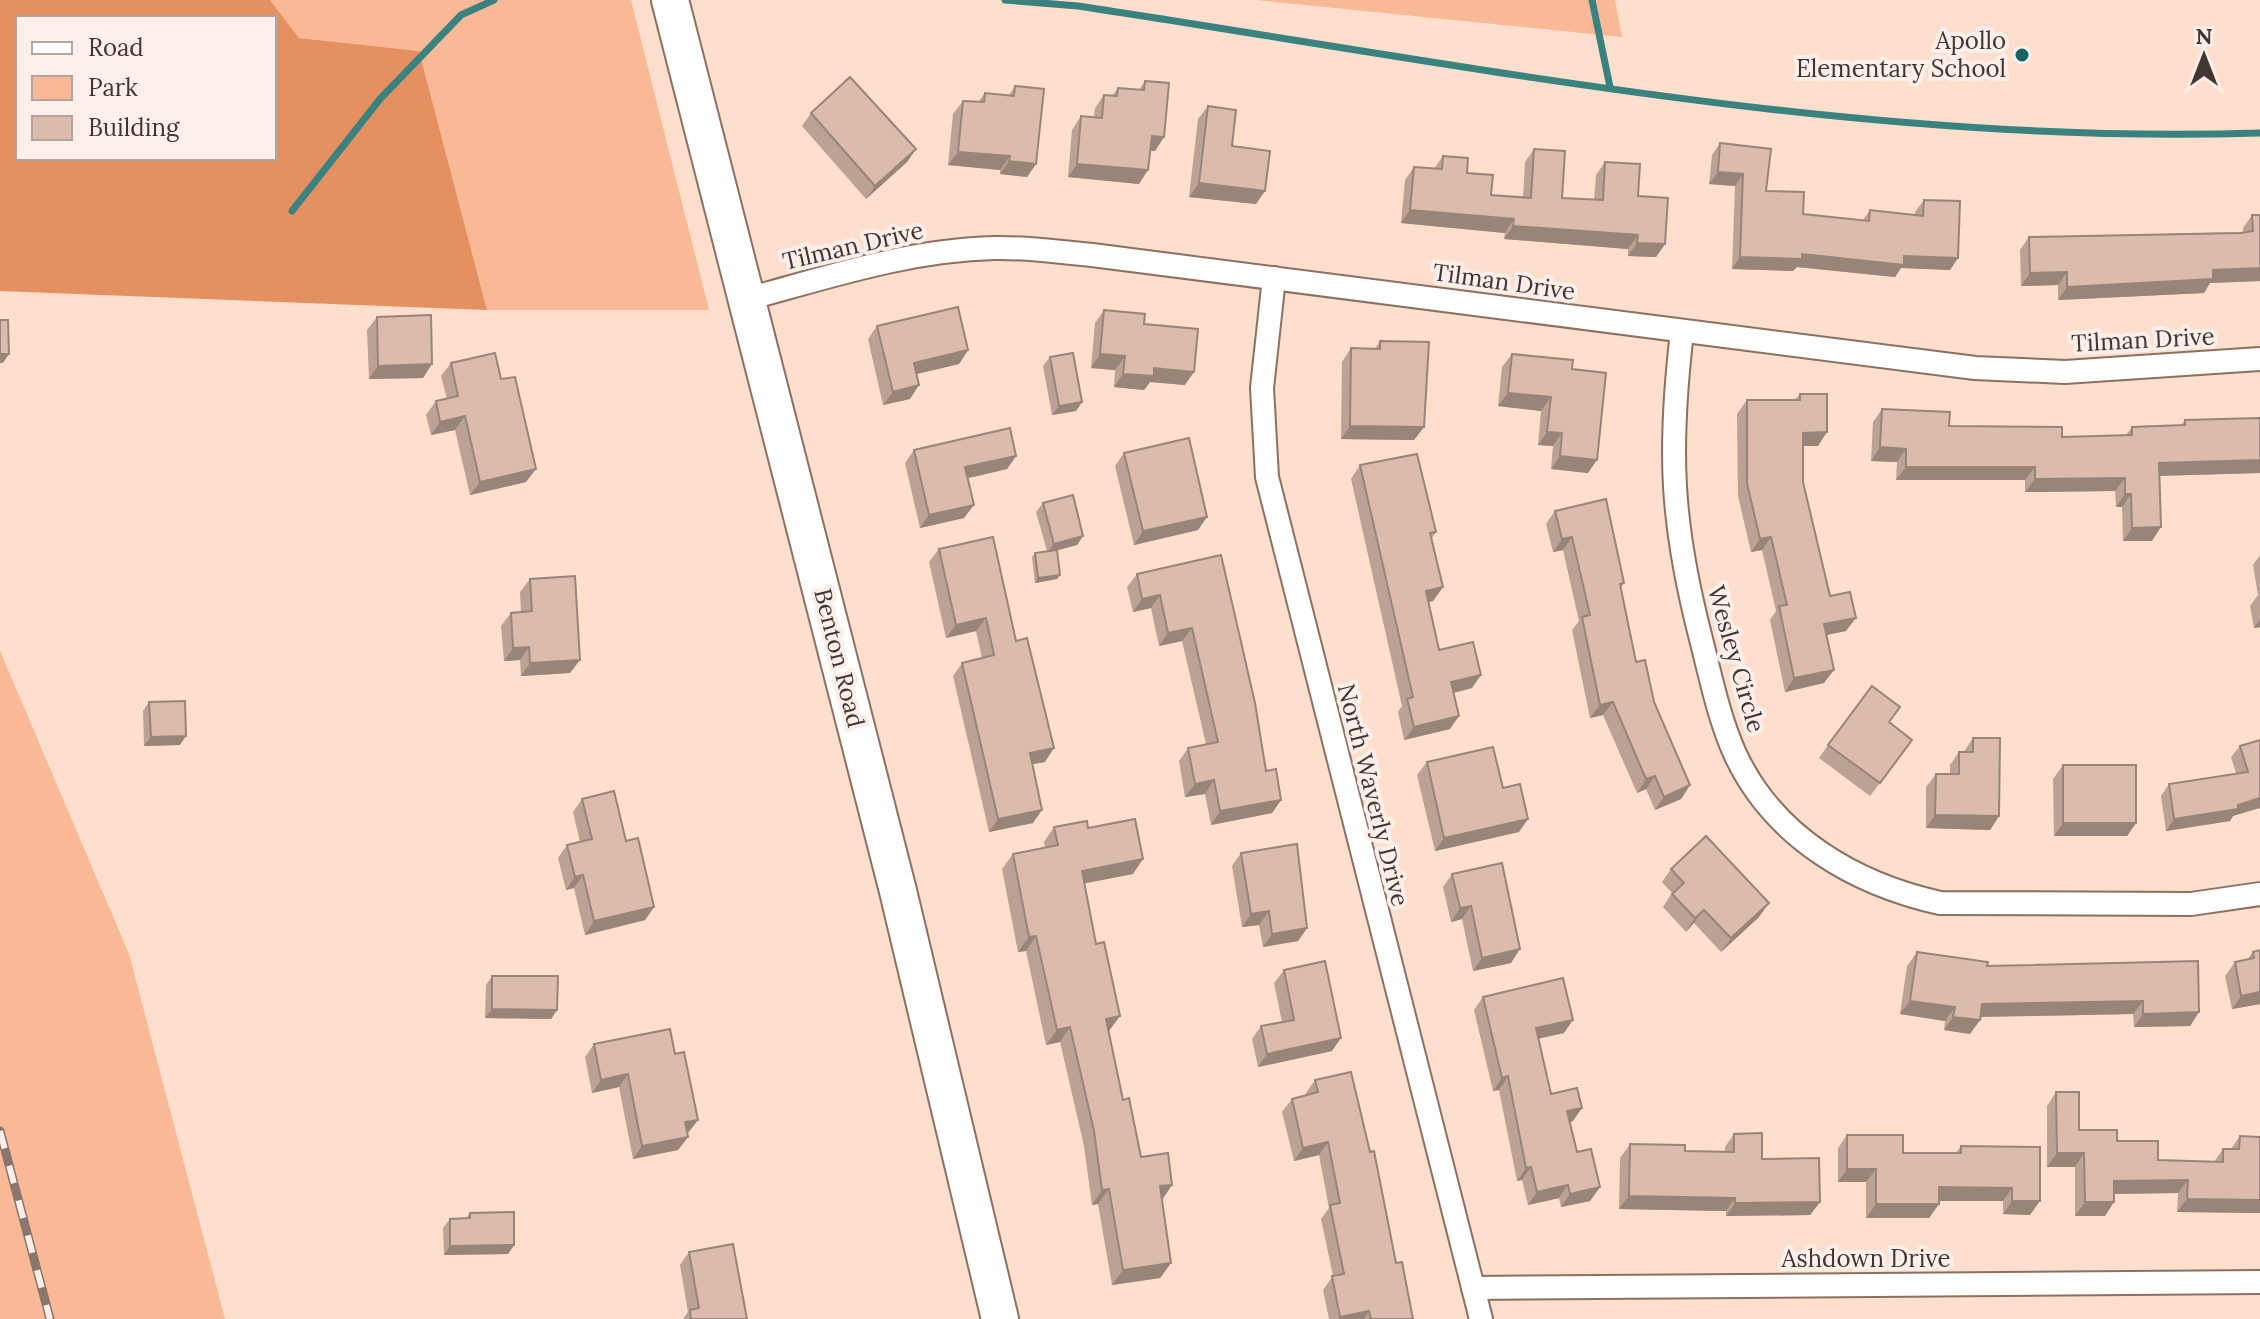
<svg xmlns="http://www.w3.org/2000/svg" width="2260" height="1319" font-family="Lora,serif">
<rect width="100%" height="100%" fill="#fedecd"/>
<g fill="#fab996">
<path d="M270,0H631L709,310H487L419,51L299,38Z"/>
<path d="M1256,0H1615L1622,37Z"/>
<path d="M0,651L129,954L225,1319H0Z"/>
</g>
<path fill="#e59060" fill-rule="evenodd" d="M0,0H270L299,38L419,51L487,310L0,291ZM18,18H274V158H18Z"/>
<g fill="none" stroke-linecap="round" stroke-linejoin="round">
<g stroke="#3a827f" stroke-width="7">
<path d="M1005,0L1078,6C1468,65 1865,146 2260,133"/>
<path d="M1592,0L1610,87"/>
<path d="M292,211L380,99L461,15L494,0"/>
</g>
<g stroke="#8c7061" stroke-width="26">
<g id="minor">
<path d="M1274,278L1262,388L1267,477L1481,1319"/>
<path d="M747,299C829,277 909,250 994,248C1026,247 1059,252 1092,255L1975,368L2065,372L2260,359"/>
<path d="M1682,332C1668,451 1671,523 1701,639C1711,678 1719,719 1736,756C1775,838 1855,884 1940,903L2191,904L2260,894"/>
<path d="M1473,1288L2260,1282"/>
</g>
</g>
<g stroke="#8c7061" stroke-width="40">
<path id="primary" d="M670,0L898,891L1000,1319"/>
</g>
<use href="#minor" stroke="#fff" stroke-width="22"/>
<use href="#primary" stroke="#fff" stroke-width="36"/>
<g stroke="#8a766c" stroke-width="9">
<path id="rail" d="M0,1131L50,1319"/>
</g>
<use href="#rail" stroke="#fcefe9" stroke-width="6" stroke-dasharray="18" stroke-linecap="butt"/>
</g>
<g fill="#bca294">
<path d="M1145,81L1164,137L1155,151L1150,150L1139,184L1068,177L1072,130L1081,116L1094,117L1095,108L1104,95L1112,96L1118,88L1139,90Z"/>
<path d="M1015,86L1036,164L1027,177L1000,174V170L948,165L953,114L963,101L978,102L985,93L1009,95Z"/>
<path d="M1208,106L1232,146L1256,204L1189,197L1198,119Z"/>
<path d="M811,113L916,149L907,162L866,199L802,126Z"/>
<path d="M1720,143L1766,191L1803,214L1863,220L1870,210L1915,215V212L1924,200L1958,258L1950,270L1901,268L1895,277L1797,267L1793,271L1732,269L1735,186L1709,184L1712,155Z"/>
<path d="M1534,149L1562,198L1594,200L1596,175L1605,162L1638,196L1665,244L1656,257L1628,256V249L1504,239L1505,233L1401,223L1405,180L1414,167L1434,169L1443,156L1467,173L1491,195L1523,197L1525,162Z"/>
<path d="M2252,215H2260V281L2210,283L2204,293L2058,300V285L2021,286L2020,250L2029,237L2243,232V228Z"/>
<path d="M1104,310L1144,324L1185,385L1150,382L1144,390L1114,387L1115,370L1091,368L1095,323Z"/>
<path d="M377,317L423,378L369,379L367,330Z"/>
<path d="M877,326L968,350L959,364L916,374L910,399L883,405L868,339Z"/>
<path d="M1380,341L1424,427L1414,440L1341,439L1342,362L1351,348L1375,349Z"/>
<path d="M1512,354L1572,369L1588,473L1551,469L1553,446L1538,445L1541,411L1498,406L1502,367Z"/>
<path d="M1050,357L1082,402L1076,411L1052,415L1043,366Z"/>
<path d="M451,363L526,482L470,495L455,430L431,435L426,415L436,401L447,399L441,376Z"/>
<path d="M1800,394L1818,446H1803V482L1830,596L1846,631L1827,635L1824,683L1785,692L1770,620L1776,611L1762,550L1751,552L1738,496L1737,414L1747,400H1795Z"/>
<path d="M1882,409L1949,426L2062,437L2126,435L2132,427L2181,425L2185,420L2260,418V473L2160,476L2152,541H2123L2122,507H2116L2115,491L2025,492V480H1896L1897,462L1871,461L1873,422Z"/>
<path d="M914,450L1016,456L1007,469L968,478L964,518L920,528L905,463Z"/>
<path d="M1124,453L1198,530L1134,545L1115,466Z"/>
<path d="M1360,465L1436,532L1432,538L1443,587L1433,601L1428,602L1439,650L1472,688L1453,693L1450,729L1404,740L1398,712L1402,706L1351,479Z"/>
<path d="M1043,503L1083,536L1077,545L1057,550L1060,575L1057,579L1035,583L1032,557L1035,553L1047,551L1036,512Z"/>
<path d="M1555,511L1624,583L1621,588L1636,662L1690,785L1681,799L1655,810L1646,789L1637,793L1603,715L1590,718L1572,630L1579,621L1563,550L1553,552L1546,524Z"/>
<path d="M939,549L1016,641L1045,762L1033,764V823L989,832L953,676L962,663L982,658L976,631L946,638L929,562Z"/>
<path d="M1221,555L1266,771L1281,800L1272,813L1211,825L1205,794L1185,797L1179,761L1188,748L1206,744L1182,641L1159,646L1151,608L1133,612L1127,587L1137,574Z"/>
<path d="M2260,555V627L2254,628L2250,606L2258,595L2253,565Z"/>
<path d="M530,579L570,673L521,676L520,660L504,661L501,626L511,613L521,612L520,592Z"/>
<path d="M149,702L180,745L144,746L143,711Z"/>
<path d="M1889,722L1903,753L1870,796L1819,758L1828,745Z"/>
<path d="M1973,738L1999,816L1990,830L1926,828V787L1936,774H1950V765L1959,752H1964Z"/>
<path d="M2260,740L2233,816L2230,821L2166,831L2161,796L2169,784L2236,773L2231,757L2240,746Z"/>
<path d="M1427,762L1503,788L1519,832L1435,851L1417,775Z"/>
<path d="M2063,765L2136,823L2127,836H2054L2053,779Z"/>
<path d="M582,799L626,841L654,907L645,920L585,935L574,888L566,890L558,858L567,845L580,842L573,812Z"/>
<path d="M1054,827L1088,828L1133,874L1084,883L1109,1031L1123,1100L1141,1157L1162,1199L1171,1263L1160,1278L1112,1285L1098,1204L1092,1205L1084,1146L1060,1042L1046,1045L1026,951L1018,952L1002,869L1013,854L1045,848L1044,842Z"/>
<path d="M1241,853L1307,928L1298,941L1263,947L1259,925L1242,927L1232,866Z"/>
<path d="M1671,869L1759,917L1721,952L1694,923L1686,932L1663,907L1672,893L1662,882Z"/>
<path d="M1452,874L1511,963L1473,971L1462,919L1451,922L1443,887Z"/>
<path d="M2260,950V1004L2232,1009L2225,976L2235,962L2247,960L2253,952Z"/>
<path d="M1917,952L1987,966L2199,1012L2190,1026L2134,1027L2133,1014L1980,1017V1020L1970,1034L1944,1030L1945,1021L1900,1014L1907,966Z"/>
<path d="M1284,970L1332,1051L1258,1067L1252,1039L1261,1026L1282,1022L1274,983Z"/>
<path d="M492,976L557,1010L551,1019L485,1018L486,985Z"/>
<path d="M1483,997L1564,1033L1538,1039L1551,1094L1573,1121L1570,1122L1577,1152L1600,1187L1590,1201L1561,1207L1559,1198L1528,1205L1522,1180L1517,1181L1499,1090L1493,1091L1474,1010Z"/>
<path d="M594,1044L675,1054L698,1120L687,1133L688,1137L678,1150L633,1159L619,1087L592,1093L585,1057Z"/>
<path d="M1315,1080L1396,1263L1413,1319H1329L1323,1290L1333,1276L1321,1219L1329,1208L1319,1155L1294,1161L1282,1112L1292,1099L1306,1095V1093Z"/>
<path d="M2056,1092L2079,1130L2117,1141L2158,1160L2214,1162L2223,1149H2231L2240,1136L2260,1137V1213L2177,1212L2178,1193L2114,1194L2105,1216H2075V1167H2047V1106Z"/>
<path d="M1734,1134L1762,1159L1820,1202L1810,1215L1726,1216V1211L1619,1209L1620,1158L1630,1144L1685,1151L1725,1152V1147Z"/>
<path d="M1847,1135L1903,1153H1956L1961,1146L2040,1147L2030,1215L2003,1214V1201H1939V1204L1929,1218H1866V1182H1838V1148Z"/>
<path d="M470,1213L514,1245L508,1254L444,1255L443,1228L450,1219L466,1218Z"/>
<path d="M689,1252L747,1319H683L688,1312L680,1265Z"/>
</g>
<g fill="#998478">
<path d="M1152,136L1164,137L1155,151L1142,150Z"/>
<path d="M916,149L907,162L866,199L875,186Z"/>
<path d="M958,152L1010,156L1000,170L948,165Z"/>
<path d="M1009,161L1036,164L1027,177L1000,174Z"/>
<path d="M1077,164L1148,170L1139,184L1068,177Z"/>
<path d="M1718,172L1743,174L1735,186L1709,184Z"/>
<path d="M1199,183L1265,191L1256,204L1189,197Z"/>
<path d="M1410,210L1514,219L1505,233L1401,223Z"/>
<path d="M1513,226L1638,235L1628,249L1504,239Z"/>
<path d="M1637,243L1665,244L1656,257L1628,256Z"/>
<path d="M1802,254L1904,256L1958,258L1950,270L1901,268L1895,277L1797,267L1793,271L1732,269L1740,257Z"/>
<path d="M2260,268V281L2210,283L2204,293L2058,300L2067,287L2213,270Z"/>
<path d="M2067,272L2058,285L2021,286L2030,273Z"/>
<path d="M968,350L959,364L904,377L914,363Z"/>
<path d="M0,354H9L3,363H0Z"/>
<path d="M1100,354L1125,356L1115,370L1091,368Z"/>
<path d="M432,364L423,378L369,379L378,366Z"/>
<path d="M1154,368L1194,372L1185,385L1150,382L1144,390L1114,387L1123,374Z"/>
<path d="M919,385L910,399L883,405L893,392Z"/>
<path d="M1508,393L1551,397L1541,411L1498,406Z"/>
<path d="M1082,402L1076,411L1052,415L1059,406Z"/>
<path d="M465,416L455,430L431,435L440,422Z"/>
<path d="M1350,426L1424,427L1414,440L1341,439Z"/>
<path d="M1547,432L1562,433L1553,446L1538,445Z"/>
<path d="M1827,432L1818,446H1793L1803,433Z"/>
<path d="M1880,447L1906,449L1897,462L1871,461Z"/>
<path d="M1016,456L1007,469L956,481L965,467Z"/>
<path d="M1560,456L1597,460L1588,473L1551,469Z"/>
<path d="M2260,460V473L2150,476L2159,463Z"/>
<path d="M1906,467H2035L2025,480H1896Z"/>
<path d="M536,469L526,482L470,495L480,482Z"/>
<path d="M2125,478L2115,491L2025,492L2035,479Z"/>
<path d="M2125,494H2131L2122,507H2116Z"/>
<path d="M974,505L964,518L920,528L929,515Z"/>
<path d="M1207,517L1198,530L1134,545L1143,531Z"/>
<path d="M2161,527L2152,541H2123L2132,528Z"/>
<path d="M1083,536L1077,545L1047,553L1054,544Z"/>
<path d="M1572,537L1563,550L1553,552L1562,539Z"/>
<path d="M1771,537L1762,550L1751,552L1760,539Z"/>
<path d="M1060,575L1057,579L1035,583L1038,578Z"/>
<path d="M1443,587L1433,601L1417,605L1426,591Z"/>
<path d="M1160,595L1151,608L1133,612L1142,599Z"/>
<path d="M986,618L976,631L946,638L956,625Z"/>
<path d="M1856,618L1846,631L1815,637L1824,624Z"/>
<path d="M2260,619V627L2254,628Z"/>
<path d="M1192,628L1182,641L1159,646L1168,633Z"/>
<path d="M529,647L520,660L504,661L513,648Z"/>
<path d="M580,660L570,673L521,676L530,663Z"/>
<path d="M1834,670L1824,683L1785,692L1794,678Z"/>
<path d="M1481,675L1472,688L1441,696L1451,682Z"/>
<path d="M1613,702L1603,715L1590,718L1600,705Z"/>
<path d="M1459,716L1450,729L1404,740L1414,727Z"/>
<path d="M186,736L180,745L144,746L151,737Z"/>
<path d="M1054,748L1045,762L1021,766L1030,753Z"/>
<path d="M1655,776L1646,789L1637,793L1646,779Z"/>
<path d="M1214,780L1205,794L1185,797L1195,784Z"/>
<path d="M1690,785L1681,799L1655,810L1664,797Z"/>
<path d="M2260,798V808L2233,816L2230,821L2166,831L2174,819L2238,805Z"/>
<path d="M1281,800L1272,813L1211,825L1220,811Z"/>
<path d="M1042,810L1033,823L989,832L998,819Z"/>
<path d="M1935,815L1999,816L1990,830L1926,828Z"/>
<path d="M1528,819L1519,832L1435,851L1444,838Z"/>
<path d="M2063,823H2136L2127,836H2054Z"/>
<path d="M1143,859L1133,874L1071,886L1082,871Z"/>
<path d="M583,875L574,888L566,890L575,877Z"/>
<path d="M1769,903L1759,917L1721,952L1731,938Z"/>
<path d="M1471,906L1462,919L1451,922L1460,908Z"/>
<path d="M654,907L645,920L585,935L594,921Z"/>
<path d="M1704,910L1694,923L1686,932L1695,918Z"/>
<path d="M1269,911L1259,925L1242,927L1251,914Z"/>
<path d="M1307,928L1298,941L1263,947L1272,934Z"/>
<path d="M1036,936L1026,951L1018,952L1029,937Z"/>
<path d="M1520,949L1511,963L1473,971L1482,958Z"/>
<path d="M2260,992V1004L2232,1009L2241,996Z"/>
<path d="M1910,1001L1955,1007L1945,1021L1900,1014Z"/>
<path d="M2143,1001L2133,1014L1973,1017L1982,1004Z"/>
<path d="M492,1009L557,1010L551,1019L485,1018Z"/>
<path d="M2199,1012L2190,1026L2134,1027L2143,1014Z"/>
<path d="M1120,1016L1109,1031L1106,1019Z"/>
<path d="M1953,1017L1980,1020L1970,1034L1944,1030Z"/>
<path d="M1573,1020L1564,1033L1526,1041L1536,1028Z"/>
<path d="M1070,1027L1060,1042L1046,1045L1057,1030Z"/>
<path d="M1341,1038L1332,1051L1258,1067L1267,1054Z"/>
<path d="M628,1074L619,1087L592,1093L601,1080Z"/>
<path d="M1508,1076L1499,1090L1493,1091L1502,1078Z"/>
<path d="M1582,1108L1573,1121L1558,1125L1567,1111Z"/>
<path d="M698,1120L688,1133L675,1135L685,1122Z"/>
<path d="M688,1137L678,1150L633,1159L642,1146Z"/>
<path d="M1328,1142L1319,1155L1294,1161L1303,1148Z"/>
<path d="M2057,1153H2084L2075,1167H2047Z"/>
<path d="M1531,1167L1522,1180L1517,1181L1526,1168Z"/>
<path d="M1847,1169H1876L1866,1182H1838Z"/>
<path d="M2188,1180L2178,1193L2105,1194L2114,1181Z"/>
<path d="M1172,1185L1162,1200L1160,1186Z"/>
<path d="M1568,1185L1559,1198L1528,1205L1537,1192Z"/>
<path d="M1600,1187L1590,1201L1561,1207L1570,1194Z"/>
<path d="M1939,1187L2012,1188L2003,1201H1929Z"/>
<path d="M1109,1189L1098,1204L1092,1205L1102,1190Z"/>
<path d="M1629,1196L1735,1198L1726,1211L1619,1209Z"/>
<path d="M2187,1199L2260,1200V1213L2177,1212Z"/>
<path d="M2012,1201H2040L2030,1215L2003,1214Z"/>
<path d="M1820,1202L1810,1215L1726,1216L1735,1203Z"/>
<path d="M2085,1202H2114L2105,1216H2075Z"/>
<path d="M1876,1204H1939L1929,1218H1866Z"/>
<path d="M514,1245L508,1254L444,1255L450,1246Z"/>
<path d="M1171,1263L1160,1278L1112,1285L1123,1270Z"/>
<path d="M1369,1311L1364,1319H1339L1340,1317Z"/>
</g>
<g fill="#dbbcac" stroke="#998478" stroke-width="2">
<path d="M850,77L916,149L875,186L811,113Z"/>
<path d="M1145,81L1169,83L1164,137L1152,136L1148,170L1077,164L1081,116L1102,118L1104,95L1117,96L1118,88L1144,90Z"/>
<path d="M1015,86L1044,89L1036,164L1009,161L1010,156L958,152L963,101L984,102L985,93L1014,96Z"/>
<path d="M1208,106L1236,110L1232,146L1270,151L1265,191L1199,183Z"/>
<path d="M1720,143L1771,149L1766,191L1804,192L1803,214L1869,221L1870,210L1923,216L1924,200L1960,201L1958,258L1904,256V265L1802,254V259L1740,257L1743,174L1718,172Z"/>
<path d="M1534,149L1565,151L1562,198L1603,200L1605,162L1640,164L1638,196L1668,198L1665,244L1637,243L1638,235L1513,226L1514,219L1410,210L1414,167L1442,169L1443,156L1468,158L1467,173L1493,175L1491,195L1531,198Z"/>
<path d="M2252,215H2260V268L2213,270V279L2067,287V272L2030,273L2029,237L2241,233L2253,231Z"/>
<path d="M958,307L968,350L914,363L919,385L893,392L877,326Z"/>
<path d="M1104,310L1145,314L1144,324L1198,329L1194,372L1154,368V376L1123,374L1125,356L1100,354Z"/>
<path d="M431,315L432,364L378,366L377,317Z"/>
<path d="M0,320H8L9,354H0Z"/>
<path d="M1380,341L1429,342L1424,427L1350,426L1351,348L1380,349Z"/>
<path d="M495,353L501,379L515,377L536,469L480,482L465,416L440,422L436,401L458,396L451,363Z"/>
<path d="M1073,353L1082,402L1059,406L1050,357Z"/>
<path d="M1512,354L1573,360L1572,369L1606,373L1597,460L1560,456L1562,433L1547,432L1551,397L1508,393Z"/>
<path d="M1800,394H1827V432L1803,433V482L1830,596L1850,592L1856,618L1824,624L1834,670L1794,678L1779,606L1787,605L1771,537L1760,539L1747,483V400H1800Z"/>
<path d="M1882,409L1950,412L1949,426L2062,427V437L2132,435V427L2185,425V420L2260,418V460L2159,463L2161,527L2132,528L2131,494H2125V478L2035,479V467H1906V449L1880,447Z"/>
<path d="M1010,428L1016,456L965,467L974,505L929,515L914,450Z"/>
<path d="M1189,438L1207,517L1143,531L1124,453Z"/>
<path d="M1417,454L1436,532L1430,533L1443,587L1426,591L1439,650L1473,642L1481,675L1451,682L1459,716L1414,727L1407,699L1413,697L1360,465Z"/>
<path d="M1073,495L1083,536L1054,544L1043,503Z"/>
<path d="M1606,499L1624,583L1620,584L1636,662L1645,660L1654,702L1690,785L1664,797L1655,776L1646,779L1613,702L1600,705L1582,617L1590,615L1572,537L1562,539L1555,511Z"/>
<path d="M993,537L1016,641L1027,638L1054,748L1030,753L1042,810L998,819L962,663L994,655L986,618L956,625L939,549Z"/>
<path d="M1057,550L1060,575L1038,578L1035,553Z"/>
<path d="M1221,555L1255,703L1266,771L1276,769L1281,800L1220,811L1214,780L1195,784L1188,748L1218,742L1192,628L1168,633L1160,595L1142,599L1137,574Z"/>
<path d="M575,576L580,660L530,663L529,647L513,648L511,613L532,611L530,579Z"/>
<path d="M1872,686L1900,707L1889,722L1912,740L1880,783L1828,745Z"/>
<path d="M185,701L186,736L151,737L149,702Z"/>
<path d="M1973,738H2000L1999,816L1935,815L1936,774H1959V752H1973Z"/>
<path d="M2260,740V798L2238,805V809L2174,819L2169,784L2248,772L2240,746Z"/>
<path d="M1493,747L1503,788L1520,784L1528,819L1444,838L1427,762Z"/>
<rect x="2063" y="765" width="73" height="58"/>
<path d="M614,791L626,841L638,838L654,907L594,921L583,875L575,877L567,845L592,839L582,799Z"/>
<path d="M1135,819L1143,859L1082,871L1096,944L1104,942L1120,1016L1106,1019L1123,1100L1129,1098L1141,1157L1168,1153L1172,1185L1160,1186L1171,1263L1123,1270L1109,1189L1102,1190L1094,1131L1070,1027L1057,1030L1036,936L1029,937L1013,854L1058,845L1054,827L1087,821L1088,828Z"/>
<path d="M1706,836L1769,903L1731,938L1704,910L1695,918L1672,894L1684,883L1671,869Z"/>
<path d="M1297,844L1307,928L1272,934L1269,911L1251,914L1241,853Z"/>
<path d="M1502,863L1520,949L1482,958L1471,906L1460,908L1452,874Z"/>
<path d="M2260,950V992L2241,996L2235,962L2254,958L2253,952Z"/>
<path d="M1917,952L1988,962L1987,966L2198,961L2199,1012L2143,1014V1001L1982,1004L1980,1020L1953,1017L1955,1007L1910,1001Z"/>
<path d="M1325,961L1341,1038L1267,1054L1261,1026L1294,1020L1284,970Z"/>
<path d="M492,976H558L557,1010L492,1009Z"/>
<path d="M1563,978L1573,1020L1536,1028L1551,1094L1577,1088L1582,1108L1567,1111L1577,1152L1591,1149L1600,1187L1570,1194L1568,1185L1537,1192L1531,1167L1526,1168L1508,1076L1502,1078L1483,997Z"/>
<path d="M670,1029L675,1054L684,1052L698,1120L685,1122L688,1137L642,1146L628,1074L601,1080L594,1044Z"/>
<path d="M1351,1072L1370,1152L1374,1151L1396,1263L1402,1262L1413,1319H1371L1369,1311L1340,1317L1332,1276L1344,1274L1330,1205L1340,1203L1328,1142L1303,1148L1292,1099L1318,1092L1315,1080Z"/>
<path d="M2056,1092H2079V1130H2117V1141H2158V1160L2223,1162V1149H2239L2240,1136L2260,1137V1200L2187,1199L2188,1180L2114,1181V1202H2085L2084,1153H2057Z"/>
<path d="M1762,1133V1159L1819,1158L1820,1202L1735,1203V1198L1629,1196L1630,1144L1685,1145V1151L1734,1152V1134Z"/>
<path d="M1847,1135H1903V1153H1961V1146L2040,1147V1201H2012V1188L1939,1187V1204H1876V1169H1847Z"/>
<path d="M514,1212V1245L450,1246V1219L470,1218V1213Z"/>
<path d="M733,1244L747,1319H691L690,1310L699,1308L689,1252Z"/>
</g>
<circle fill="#146462" stroke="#fcefe9" stroke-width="3" cx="2022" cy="55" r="8"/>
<g text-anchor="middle" stroke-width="8" stroke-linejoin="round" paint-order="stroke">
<g font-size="24" fill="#433630" stroke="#fcefe9" text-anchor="end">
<text x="2006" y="49">Apollo<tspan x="2006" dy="28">Elementary School</tspan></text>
</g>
<g font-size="24" fill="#433630" stroke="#fcefe9">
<text transform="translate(853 246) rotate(-13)" y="8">Tilman Drive</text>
<text transform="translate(1504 282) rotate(8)" y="8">Tilman Drive</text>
<text transform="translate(2143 340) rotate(-3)" y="8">Tilman Drive</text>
<text transform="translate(839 658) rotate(76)" y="8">Benton Road</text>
<text transform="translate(1736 659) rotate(74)" y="8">Wesley Circle</text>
<text transform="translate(1373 795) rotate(76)" y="8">North Waverly Drive</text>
<text x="1866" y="1267">Ashdown Drive</text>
</g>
</g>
<rect x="16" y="16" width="260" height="144" fill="#fcefe9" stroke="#b2a59f" stroke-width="2"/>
<rect x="32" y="42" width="40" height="12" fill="#ffffff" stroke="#b2a59f" stroke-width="2"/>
<text x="88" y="56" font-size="24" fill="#433630">Road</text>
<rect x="32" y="76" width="40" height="24" fill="#fab996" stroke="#b2a59f" stroke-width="2"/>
<text x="88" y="96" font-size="24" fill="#433630">Park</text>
<rect x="32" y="116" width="40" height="24" fill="#dbbcac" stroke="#b2a59f" stroke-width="2"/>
<text x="88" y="136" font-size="24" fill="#433630">Building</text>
<g transform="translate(2204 56)" stroke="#fcefe9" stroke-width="6" paint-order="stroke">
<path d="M0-6L14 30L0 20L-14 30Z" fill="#433630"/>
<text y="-12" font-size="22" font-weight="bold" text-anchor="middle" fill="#433630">N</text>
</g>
</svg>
